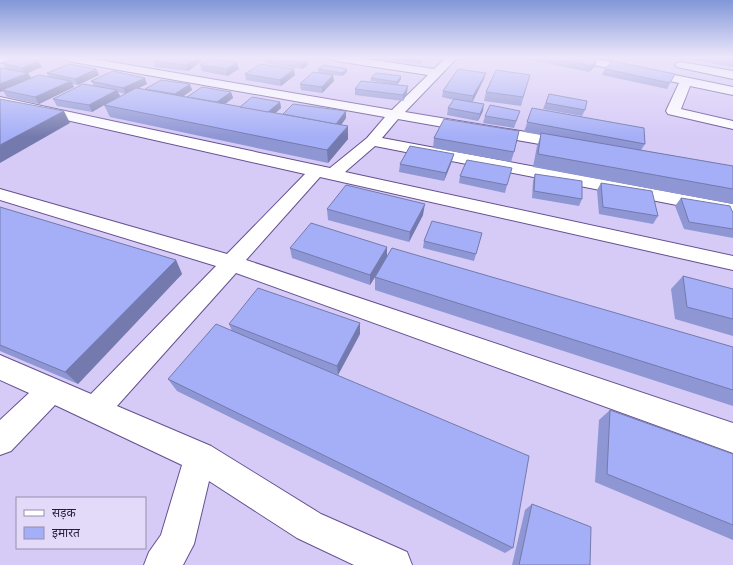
<svg xmlns="http://www.w3.org/2000/svg" width="733" height="565" font-family="'Archivo Narrow','Noto Sans Devanagari',sans-serif">
<rect width="100%" height="100%" fill="#d6caf7"/>
<g fill="none" stroke-linecap="round" stroke-linejoin="round">
<g stroke="#665091" stroke-width="2">
<g id="street">
<path d="M0,58H11L10,60L0,63Z"/>
<path d="M63,58H88L392,110L428,75L336,61L331,58H360L434,69L446,58H457L405,112L568,139L573,141L576,144L573,147L568,149L398,119L382,138L733,204V216L375,146L345,172L733,256V270L320,177L246,260L733,423V453L236,273L117,406L211,446L321,514L407,552L412,565H354L297,538L209,481L194,544L183,565H144L149,552L161,535L182,465L55,405L11,451L0,455V420L29,393L0,380V355L91,394L216,266L0,200V189L227,254L305,174L0,105V97L330,168L367,138L385,117L68,61Z"/>
<path d="M570,58H592L733,87V95L690,86L681,109L733,121V129L668,114L666,111L679,83L575,61Z"/>
<path d="M681,62L733,71V79L677,67L675,65L677,63Z"/>
</g>
</g>
<use href="#street" fill="#fff" fill-rule="evenodd"/>
</g>
<g fill="#8e96d4" fill-rule="evenodd">
<path d="M233,58H249L246,60Z"/>
<path d="M264,58H303L308,65L302,69L265,63Z"/>
<path d="M392,58H423L421,64L391,61Z"/>
<path d="M534,58H590L595,66L589,72L534,61Z"/>
<path d="M681,58H733V67Z"/>
<path d="M153,61H202L188,71L155,67Z"/>
<path d="M2,63L42,67L28,73L31,78L49,77L47,73L96,69L99,75L78,85L72,84L74,87L39,104L7,97L3,91L0,92V68H6Z"/>
<path d="M237,63L239,69L227,76L202,71L200,65Z"/>
<path d="M318,69H347V72L342,76L333,75L334,81L322,93L301,90L300,84L318,72Z"/>
<path d="M605,69L675,74L667,89L602,75Z"/>
<path d="M486,73L484,79L472,102L483,111L478,121L447,115L448,108L454,100L442,97L443,91Z"/>
<path d="M245,74L295,75L281,86L246,80Z"/>
<path d="M530,75L521,106L484,101L486,92Z"/>
<path d="M401,76V79L397,85L371,81V78Z"/>
<path d="M91,81L147,84L139,88L145,89L190,84L192,90L183,96L187,97L231,92L233,98L225,104L240,107L280,102L281,108L275,113L283,114L346,111V118L341,125L348,139L328,163L110,117L104,105L92,112L57,106L53,99L94,86ZM118,92L125,94L106,104L120,96Z"/>
<path d="M355,89L407,93L403,101L355,95Z"/>
<path d="M549,94L585,110L582,116L543,109Z"/>
<path d="M532,108L645,144L641,150L733,166V204L533,167L537,146L541,135L524,132Z"/>
<path d="M485,116L518,117L514,128L483,123Z"/>
<path d="M434,138L514,152L511,162L433,148Z"/>
<path d="M452,161L444,181L399,172L400,164Z"/>
<path d="M535,174L582,199L579,206L532,198L533,181Z"/>
<path d="M460,176L507,185L505,193L459,183Z"/>
<path d="M601,183L658,216L653,224L599,214L597,190Z"/>
<path d="M681,198L733,213V238L684,229L675,206Z"/>
<path d="M0,207L176,260L182,274L78,384L0,351Z"/>
<path d="M327,209L423,215L409,242L328,220Z"/>
<path d="M482,233L474,261L423,248L424,241Z"/>
<path d="M387,247V257L733,347V406L375,290V277L383,265L370,285L292,258L290,248Z"/>
<path d="M683,276L733,289V336L675,319L671,289Z"/>
<path d="M360,323V334L338,375L314,366L513,548L505,553L177,391L168,379L232,331L229,324Z"/>
<path d="M610,410L733,454V540L595,482L599,420Z"/>
<path d="M532,504L590,565H512L525,510Z"/>
</g>
<g fill="#747aad">
<path d="M196,58H202V61L188,71L186,65Z"/>
<path d="M307,59L308,65L302,69L301,63Z"/>
<path d="M597,60L595,66L589,72L592,66Z"/>
<path d="M38,61L42,67L25,74L22,68Z"/>
<path d="M237,63L239,69L227,76L226,69Z"/>
<path d="M96,69L99,75L78,85L75,79Z"/>
<path d="M294,69L295,75L281,86L280,80Z"/>
<path d="M347,69V72L342,76V73Z"/>
<path d="M28,73L32,79L2,90L3,91L0,92V84Z"/>
<path d="M486,73L484,79L472,103L473,96Z"/>
<path d="M333,75L334,81L322,93V87Z"/>
<path d="M401,76V79L397,85V82Z"/>
<path d="M145,78L147,84L126,94L123,88Z"/>
<path d="M71,81L74,87L39,104L35,97Z"/>
<path d="M190,84L192,90L177,101L175,94Z"/>
<path d="M408,86L407,93L403,101V95Z"/>
<path d="M117,90L120,96L92,112L89,105Z"/>
<path d="M231,92L233,98L218,109L217,102Z"/>
<path d="M280,102L281,108L268,120L267,113Z"/>
<path d="M484,104L483,111L478,121L480,114Z"/>
<path d="M64,111L70,123L0,163V145Z"/>
<path d="M346,111V118L336,132V125Z"/>
<path d="M348,126V139L328,163L327,150Z"/>
<path d="M454,154L452,161L444,181L446,173Z"/>
<path d="M425,204L423,215L409,242L410,232Z"/>
<path d="M387,247V258L370,285V275Z"/>
<path d="M176,260L182,274L78,384L65,372Z"/>
<path d="M360,323V334L338,375L337,366Z"/>
</g>
<g fill="#a5aff7" stroke="#747aad">
<path d="M16,58H24L38,61L22,68L2,63Z"/>
<path d="M158,58H196L186,65L153,61Z"/>
<path d="M212,58L237,63L226,69L200,65Z"/>
<path d="M268,58H303L307,59L301,63Z"/>
<path d="M396,58H422L421,61Z"/>
<path d="M552,58H590L597,60L592,66Z"/>
<path d="M718,58H733V61Z"/>
<path d="M612,61L675,74L670,83L605,69Z"/>
<path d="M69,64L96,69L75,79L47,73Z"/>
<path d="M260,64L294,69L280,80L245,74Z"/>
<path d="M324,65L347,69L342,73L318,69Z"/>
<path d="M0,68H1L28,73L0,84Z"/>
<path d="M458,69L486,73L473,96L443,91Z"/>
<path d="M496,70L530,75L523,97L486,92Z"/>
<path d="M113,71L145,78L123,88L91,81Z"/>
<path d="M313,72L333,75L322,87L300,84Z"/>
<path d="M376,73L401,76L397,82L371,78Z"/>
<path d="M39,75L71,81L35,97L2,90Z"/>
<path d="M161,80L190,84L175,94L145,89Z"/>
<path d="M361,81L408,86L403,95L355,89Z"/>
<path d="M83,84L117,90L89,105L53,99Z"/>
<path d="M202,87L231,92L217,102L187,97Z"/>
<path d="M136,88L348,126L327,150L104,105Z"/>
<path d="M549,94L587,101L585,110L546,103Z"/>
<path d="M252,97L280,102L268,112L240,107Z"/>
<path d="M0,99L64,111L0,145Z"/>
<path d="M454,99L484,104L480,114L448,108Z"/>
<path d="M293,104L346,111L336,124L283,114Z"/>
<path d="M490,105L520,111L516,121L485,116Z"/>
<path d="M532,108L644,128L645,144L527,122Z"/>
<path d="M444,119L519,131L514,152L434,138Z"/>
<path d="M541,133L733,166V189L538,154Z"/>
<path d="M410,146L454,154L446,173L400,164Z"/>
<path d="M467,160L512,168L507,185L460,176Z"/>
<path d="M535,174L582,181V199L534,191Z"/>
<path d="M601,183L652,191L658,216L603,207Z"/>
<path d="M346,185L425,204L410,232L327,209Z"/>
<path d="M681,198L730,206L733,213V229L689,222Z"/>
<path d="M0,207L176,260L65,372L0,345Z"/>
<path d="M432,221L482,233L476,254L424,241Z"/>
<path d="M311,223L387,247L370,275L290,248Z"/>
<path d="M392,248L733,347V390L375,277Z"/>
<path d="M683,276L733,289V319L687,307Z"/>
<path d="M258,288L360,323L337,366L229,324Z"/>
<path d="M216,324L529,456L513,548L168,379Z"/>
<path d="M610,410L733,454V525L607,474Z"/>
<path d="M532,504L591,527L590,565H519Z"/>
</g>
<linearGradient id="sky" x2="0" y2="1"><stop stop-color="#8197d8"/><stop offset="0.42" stop-color="#ede7fb"/><stop offset="1" stop-color="#ede7fb" stop-opacity="0"/></linearGradient>
<rect width="733" height="137" fill="url(#sky)"/>
<rect x="16" y="497" width="130" height="52" fill="#e2daf8" stroke="#978eac"/>
<rect x="24" y="510" width="20" height="6" fill="#ffffff" stroke="#978eac"/>
<text x="52" y="517" font-size="12" fill="#261d39">सड़क</text>
<rect x="24" y="527" width="20" height="12" fill="#a5aff7" stroke="#978eac"/>
<text x="52" y="537" font-size="12" fill="#261d39">इमारत</text>
</svg>
